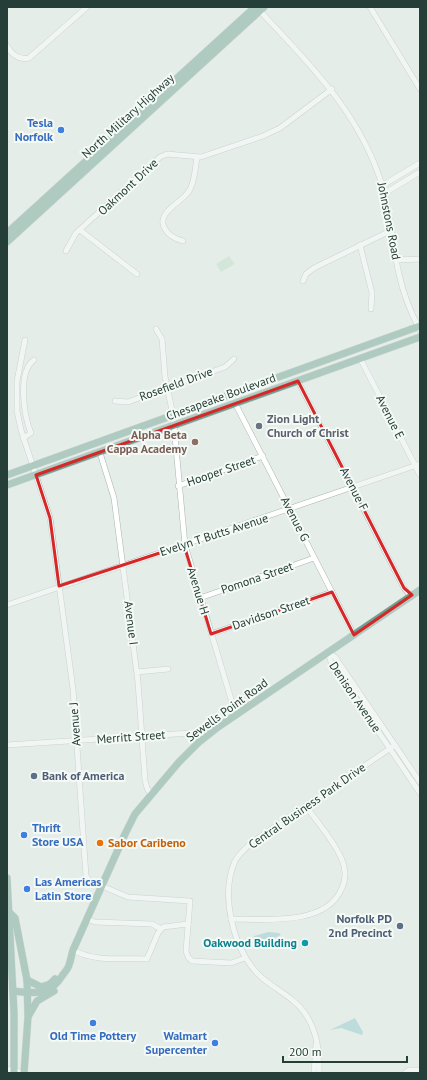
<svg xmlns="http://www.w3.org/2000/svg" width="427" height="1080" font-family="'PT Sans',sans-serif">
<rect width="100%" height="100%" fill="#e5ede9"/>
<path fill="#bfddc6" d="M229,256L235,264L221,272L216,264Z"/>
<g fill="#90c7cf">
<path d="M268,932L279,933L281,935L264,943L259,949H257L253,940L254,936Z"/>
<path d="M355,1018L363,1032L362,1035L341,1028L330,1030Z"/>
</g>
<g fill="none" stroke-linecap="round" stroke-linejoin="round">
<g stroke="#a8b5b0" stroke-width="6">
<g id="minor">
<path d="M370,7L420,89"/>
<path d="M258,9C308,62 360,113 382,185C391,214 392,244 399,274C403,293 411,313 420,330"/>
<path d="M7,46C12,55 19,60 29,58L87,7"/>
<path d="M383,185L420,163"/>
<path d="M385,193L420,172"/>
<path d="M80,230L137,274"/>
<path d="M183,241C175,239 169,236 165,229C155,212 182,203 189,191C195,182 195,168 197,158"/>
<path d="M360,245L372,293L371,309"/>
<path d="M66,251L76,233L160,157L167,154L201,157L263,136L280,128L332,89"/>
<path d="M396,260L420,259"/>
<path d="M303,281L306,274L314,268L392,230"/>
<path d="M156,329L162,339L165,377L173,415L185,545L236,716"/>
<path d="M25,340L17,381V411L21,430L50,518L73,689L86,876L90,881L128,897L190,901L186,951L188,957L192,961L231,963L245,958"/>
<path d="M360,358L420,475"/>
<path d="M298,381L404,588L409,594L412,595"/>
<path d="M115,401L128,402L225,367L234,359"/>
<path d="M235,403L354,635"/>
<path d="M23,438L31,433C24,416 17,372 34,360"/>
<path d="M100,453L114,498L138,682L145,780L147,788L151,795"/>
<path d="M178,486L263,456"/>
<path d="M200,598L314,558"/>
<path d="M7,605L420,464"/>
<path d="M211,634L332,592"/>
<path d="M328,652L331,662L420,793"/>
<path d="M328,652L335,657L420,782"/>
<path d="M137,672L168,669"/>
<path d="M7,745L191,733L206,736"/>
<path d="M87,919L95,922L152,924L161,929"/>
<path d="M231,919C264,919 325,926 341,890C346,880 346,869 342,860C335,842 317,822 306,806"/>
<path d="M73,950C94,962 123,958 147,959L158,933L163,927L188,924"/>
<path d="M7,1069L24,1073"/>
<path d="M314,1073L316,1044"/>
<path d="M319,1073C320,1051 317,1030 304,1012C292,995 271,988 257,973C233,947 220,895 235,861C239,854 245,849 251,843L395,745"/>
<path d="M405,1073L409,1070H420"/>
</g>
</g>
<g stroke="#c2c9c7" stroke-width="8">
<g id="major">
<path d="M7,233L255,7"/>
<path d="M7,242L264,7"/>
<path d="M7,475L420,326"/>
<path d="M7,485L420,337"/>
<path d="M7,878L14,1013V1073"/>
<path d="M10,913L15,918L27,980L28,1017L24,1073"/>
<path d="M27,980L41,987L50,984L55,979"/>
<path d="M13,991C35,993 49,997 62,976C64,973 68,969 69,965C71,960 71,956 73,950L125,834L135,814L179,762L199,742L218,727L420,590"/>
<path d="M29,1015L37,1001L54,991"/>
</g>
</g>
<use href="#minor" stroke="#fff" stroke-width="5"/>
<use href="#major" stroke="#6ca091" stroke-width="7"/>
</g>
<path d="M0 0H427V1080H0ZM298,381L404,588L412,595L354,635L332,592L211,634L184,545L59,586L50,518L36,475Z" fill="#e5ede9" fill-opacity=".55" fill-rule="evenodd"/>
<path fill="none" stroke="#d62828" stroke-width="3" stroke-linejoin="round" d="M298,381L404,588L412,595L354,635L332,592L211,634L184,545L59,586L50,518L36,475Z"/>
<g fill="#3f7fe0" stroke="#f5faf7" stroke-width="1.5">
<circle cx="61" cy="130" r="4"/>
<circle cx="24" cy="835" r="4"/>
<circle cx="27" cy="889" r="4"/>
<circle cx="93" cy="1023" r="4"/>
<circle cx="215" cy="1043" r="4"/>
</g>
<circle fill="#6b7280" stroke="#f5faf7" stroke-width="1.5" cx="259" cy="426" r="4"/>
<circle fill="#8d6e63" stroke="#f5faf7" stroke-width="1.5" cx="195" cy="442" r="4"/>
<g fill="#5c6f8a" stroke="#f5faf7" stroke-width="1.5">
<circle cx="34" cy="776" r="4"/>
<circle cx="400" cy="926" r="4"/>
</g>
<circle fill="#e8710a" stroke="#f5faf7" stroke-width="1.5" cx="100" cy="843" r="4"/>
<circle fill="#0f9aa8" stroke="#f5faf7" stroke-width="1.5" cx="305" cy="943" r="4"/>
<g text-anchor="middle" stroke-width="4" stroke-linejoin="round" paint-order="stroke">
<g font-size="12" fill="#253e37" stroke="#f5faf7">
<text transform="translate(128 116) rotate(-42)" y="4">North Military Highway</text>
<text transform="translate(128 187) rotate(-43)" y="4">Oakmont Drive</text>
<text transform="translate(389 221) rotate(79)" y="4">Johnstons Road</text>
<text transform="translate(176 384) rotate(-20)" y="4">Rosefield Drive</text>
<text transform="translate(221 397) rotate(-20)" y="4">Chesapeake Boulevard</text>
<text transform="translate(390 417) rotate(63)" y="4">Avenue E</text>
<text transform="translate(221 471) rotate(-19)" y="4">Hooper Street</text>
<text transform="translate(354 489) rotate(63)" y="4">Avenue F</text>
<text transform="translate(295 519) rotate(63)" y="4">Avenue G</text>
<text transform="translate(214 535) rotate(-18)" y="4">Evelyn T Butts Avenue</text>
<text transform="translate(257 578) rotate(-19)" y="4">Pomona Street</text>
<text transform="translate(198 591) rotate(73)" y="4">Avenue H</text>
<text transform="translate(271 613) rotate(-19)" y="4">Davidson Street</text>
<text transform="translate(131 623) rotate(83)" y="4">Avenue I</text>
<text transform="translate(355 697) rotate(56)" y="4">Denison Avenue</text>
<text transform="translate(227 710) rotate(-36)" y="4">Sewells Point Road</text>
<text transform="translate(75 724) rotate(-94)" y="4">Avenue J</text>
<text transform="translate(131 737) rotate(-4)" y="4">Merritt Street</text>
<text transform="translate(307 806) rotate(-35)" y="4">Central Business Park Drive</text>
</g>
<g font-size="12" font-weight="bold" fill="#366cbe" stroke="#f5faf7" text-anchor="end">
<text x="53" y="127">Tesla<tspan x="53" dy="14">Norfolk</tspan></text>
<text x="32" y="832" text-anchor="start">Thrift<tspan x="32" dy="14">Store USA</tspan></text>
<text x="35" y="886" text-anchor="start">Las Americas<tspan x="35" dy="14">Latin Store</tspan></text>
<text x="93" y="1040" text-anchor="middle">Old Time Pottery</text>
<text x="207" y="1040">Walmart<tspan x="207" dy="14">Supercenter</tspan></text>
</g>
<g font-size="12" font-weight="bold" fill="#5b616d" stroke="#f5faf7" text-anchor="start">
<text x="267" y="423">Zion Light<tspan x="267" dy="14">Church of Christ</tspan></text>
</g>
<g font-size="12" font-weight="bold" fill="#785e54" stroke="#f5faf7" text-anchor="end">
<text x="187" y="439">Alpha Beta<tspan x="187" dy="14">Cappa Academy</tspan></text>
</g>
<g font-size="12" font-weight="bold" fill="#4e5e75" stroke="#f5faf7" text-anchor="start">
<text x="42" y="780">Bank of America</text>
<text x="392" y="923" text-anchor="end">Norfolk PD<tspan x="392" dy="14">2nd Precinct</tspan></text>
</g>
<g font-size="12" font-weight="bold" fill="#c56008" stroke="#f5faf7" text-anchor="start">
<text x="108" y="847">Sabor Caribeno</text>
</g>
<g font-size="12" font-weight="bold" fill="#0d838f" stroke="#f5faf7" text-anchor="end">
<text x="297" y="947">Oakwood Building</text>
</g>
</g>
<rect width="427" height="1080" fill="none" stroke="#253e37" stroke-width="16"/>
<path d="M283 1056v6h124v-6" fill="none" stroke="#253e37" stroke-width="2"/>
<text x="289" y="1056" font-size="12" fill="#253e37" stroke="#f5faf7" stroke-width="3" paint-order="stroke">200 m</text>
</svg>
